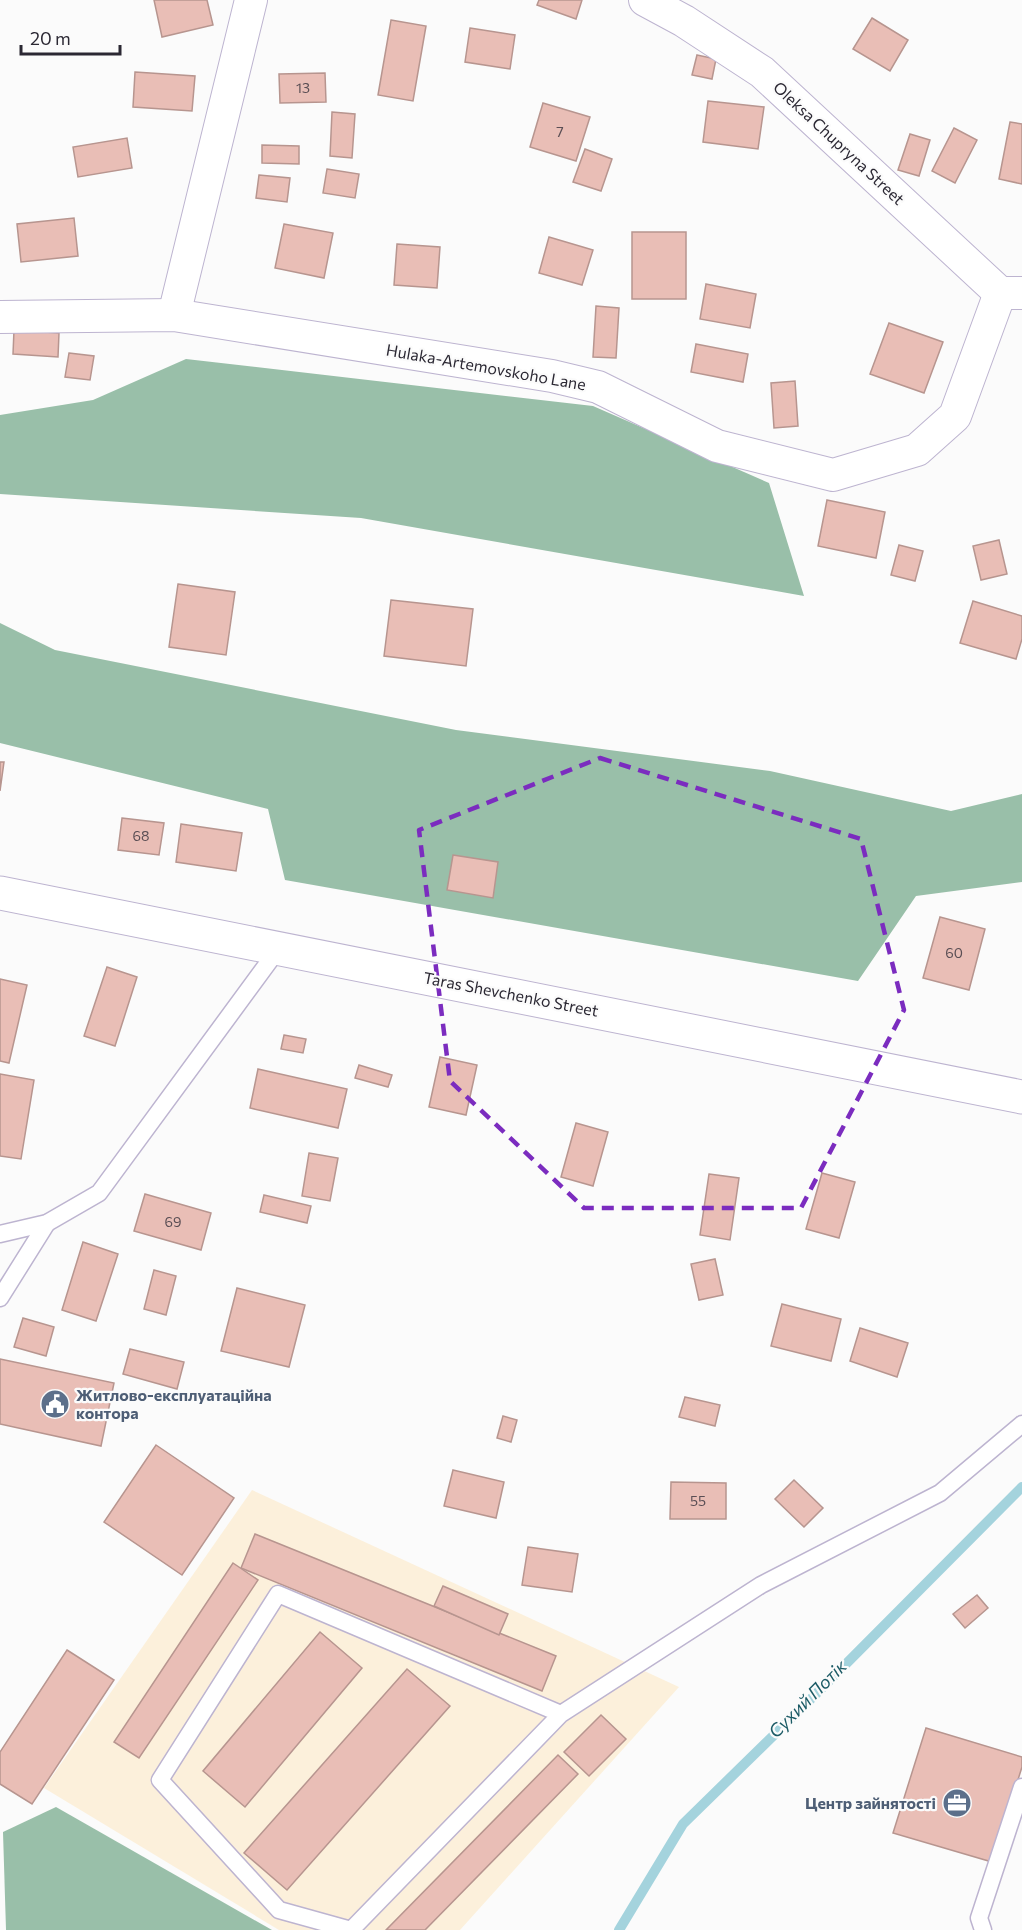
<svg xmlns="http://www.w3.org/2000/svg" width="1022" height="1930" font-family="Commissioner,sans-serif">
<rect width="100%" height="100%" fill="#fbfbfb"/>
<path fill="#fcf0db" d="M252,1490L679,1687L460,1930H279L44,1788Z"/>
<g fill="#99bfa9">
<path d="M186,359L593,406L769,483L804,596L361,518L0,494V415L93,400Z"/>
<path d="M0,623L55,650L456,730L770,771L951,811L1022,794V882L916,896L858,981L285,880L268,809L0,743Z"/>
<path d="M56,1807L272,1930H6L3,1832Z"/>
</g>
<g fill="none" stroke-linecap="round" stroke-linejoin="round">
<path stroke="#a4d3dd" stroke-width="10" d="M619,1930L683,1824L820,1690L1022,1487"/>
</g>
<g fill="#e9beb6" stroke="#b7958f" stroke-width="1.5">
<path d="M154,0H207L213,25L162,37Z"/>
<path d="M539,0H582L576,19L537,5Z"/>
<path d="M872,18L908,40L890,71L853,49Z"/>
<path d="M391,20L426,26L413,101L378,95Z"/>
<path d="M470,28L515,35L510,69L465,62Z"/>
<path d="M697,55L716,59L712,79L692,75Z"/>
<path d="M135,72L195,76L192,111L133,107Z"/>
<path d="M325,73L326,102L280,103L279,74Z"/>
<path d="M708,101L764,107L758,149L703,142Z"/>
<path d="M543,103L590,117L576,161L530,147Z"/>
<path d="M332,112L355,114L352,158L330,156Z"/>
<path d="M1010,122L1022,124V184L999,179Z"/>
<path d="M954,128L977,140L955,183L932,171Z"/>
<path d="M910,134L930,140L919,176L898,170Z"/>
<path d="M127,138L132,168L78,177L73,147Z"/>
<path d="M262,145L299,146V164L262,163Z"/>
<path d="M585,149L612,159L601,191L573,182Z"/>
<path d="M327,169L359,174L355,198L323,193Z"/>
<path d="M259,175L290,178L287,202L256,198Z"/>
<path d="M74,218L78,256L21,262L17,224Z"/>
<path d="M284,224L333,233L324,278L275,268Z"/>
<rect x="632" y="232" width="54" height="67"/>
<path d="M549,237L593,250L582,285L539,273Z"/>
<path d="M397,244L440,247L437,288L394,285Z"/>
<path d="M706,284L756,294L750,328L700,319Z"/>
<path d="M596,306L619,308L616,358L593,357Z"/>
<path d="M889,323L943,342L924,393L870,374Z"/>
<path d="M14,330L59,333L58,357L13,354Z"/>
<path d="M696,344L748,354L743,382L691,372Z"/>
<path d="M69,353L94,356L90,380L65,377Z"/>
<path d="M795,381L798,426L774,428L771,383Z"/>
<path d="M827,500L885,512L876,558L818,546Z"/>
<path d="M999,540L1007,574L981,580L973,546Z"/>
<path d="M899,545L923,551L915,581L891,575Z"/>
<path d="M178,584L235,592L226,655L169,647Z"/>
<path d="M391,600L473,609L466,666L384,656Z"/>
<path d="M973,601L1022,616V639L1016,659L960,643Z"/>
<path d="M0,762H4L0,791Z"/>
<path d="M122,818L164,823L159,855L118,850Z"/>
<path d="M181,824L242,833L236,871L176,862Z"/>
<path d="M453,855L498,862L493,898L447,890Z"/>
<path d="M940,917L985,929L969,990L923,978Z"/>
<path d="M107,967L137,977L115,1046L84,1036Z"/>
<path d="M0,979L27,985L9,1063L0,1061Z"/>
<path d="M284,1035L306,1039L303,1053L281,1049Z"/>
<path d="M440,1057L477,1065L466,1115L429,1107Z"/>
<path d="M359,1065L392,1075L388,1087L355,1078Z"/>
<path d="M258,1069L347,1089L338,1128L250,1108Z"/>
<path d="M0,1074L34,1080L21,1159L0,1156Z"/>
<path d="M576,1123L608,1132L593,1186L561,1177Z"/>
<path d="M309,1153L338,1158L330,1201L302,1196Z"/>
<path d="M822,1173L855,1182L839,1238L806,1229Z"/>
<path d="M709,1174L739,1178L730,1240L700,1235Z"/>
<path d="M145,1194L211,1213L201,1250L134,1231Z"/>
<path d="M264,1195L311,1206L307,1223L260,1212Z"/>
<path d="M83,1242L118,1254L96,1321L62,1310Z"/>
<path d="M715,1259L723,1295L699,1300L691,1264Z"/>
<path d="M154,1270L176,1276L166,1315L144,1309Z"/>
<path d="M237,1288L305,1305L289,1367L221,1351Z"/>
<path d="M782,1304L841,1319L831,1361L771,1346Z"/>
<path d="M23,1318L54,1327L46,1356L14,1347Z"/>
<path d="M860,1328L908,1343L897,1377L850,1361Z"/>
<path d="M130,1349L184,1362L177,1389L123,1374Z"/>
<path d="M0,1359L114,1383L101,1446L0,1424Z"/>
<path d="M685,1397L720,1405L715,1426L679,1417Z"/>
<path d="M503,1416L517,1420L511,1442L497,1438Z"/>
<path d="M156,1445L234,1498L182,1575L104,1522Z"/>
<path d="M453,1470L504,1482L496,1518L444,1506Z"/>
<path d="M794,1480L823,1508L804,1527L775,1499Z"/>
<path d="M671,1482L726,1483V1519H670Z"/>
<path d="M255,1534L556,1656L542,1691L241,1568Z"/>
<path d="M528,1547L578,1554L572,1592L522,1585Z"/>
<path d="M233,1563L258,1580L139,1758L114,1742Z"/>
<path d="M443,1586L508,1614L499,1635L434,1606Z"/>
<path d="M977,1595L988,1608L965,1628L953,1614Z"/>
<path d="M320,1632L362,1668L245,1807L203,1771Z"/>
<path d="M67,1650L114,1680L32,1804L0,1784V1752Z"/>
<path d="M407,1669L450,1706L287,1890L244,1853Z"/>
<path d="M601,1715L626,1739L589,1776L564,1752Z"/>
<path d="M926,1728L1022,1757V1767L992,1862L893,1833Z"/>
<path d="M558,1755L578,1774L425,1930H386Z"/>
</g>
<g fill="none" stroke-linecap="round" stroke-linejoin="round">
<g stroke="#bdb4d0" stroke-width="19">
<g id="service">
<path d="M0,1234L47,1223L99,1193L279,948"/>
<path d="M0,1298L47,1223"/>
<path d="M561,1714L278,1594L160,1780L279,1910L351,1930L561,1714L761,1585L940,1493L1022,1424"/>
<path d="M983,1930L979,1918L1022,1787"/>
</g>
</g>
<g stroke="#bdb4d0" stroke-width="34">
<g id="minor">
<path d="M645,0L684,21L762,72L1000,293H1022"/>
<path d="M174,315L251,0"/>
<path d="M0,317L174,315L552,376L598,387L717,446L833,475L917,450L955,416L1000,293"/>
</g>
</g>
<g stroke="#bdb4d0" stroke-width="35">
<path id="tertiary" d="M0,893L1022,1097"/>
</g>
<use href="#service" stroke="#fff" stroke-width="16"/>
<use href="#minor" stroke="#fff" stroke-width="32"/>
<use href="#tertiary" stroke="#fff" stroke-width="33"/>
</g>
<path fill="none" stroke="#7b2cbf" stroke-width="4.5" stroke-dasharray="12 8" stroke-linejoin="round" d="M600,758L861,839L904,1010L801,1208H584L450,1081L419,830Z"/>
<defs>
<g id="civic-disc" transform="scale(1.5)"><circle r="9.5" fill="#5c6f8a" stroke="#fbfbfb"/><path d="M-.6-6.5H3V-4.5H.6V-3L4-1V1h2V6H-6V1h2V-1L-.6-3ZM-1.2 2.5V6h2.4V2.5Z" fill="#fff"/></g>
<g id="office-disc" transform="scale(1.5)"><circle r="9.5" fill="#5c6f8a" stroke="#fbfbfb"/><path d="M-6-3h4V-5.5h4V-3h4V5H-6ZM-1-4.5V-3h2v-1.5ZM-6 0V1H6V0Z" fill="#fff"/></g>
</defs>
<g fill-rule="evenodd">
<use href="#civic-disc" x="55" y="1404"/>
<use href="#office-disc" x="957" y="1803"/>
</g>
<g text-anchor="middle" stroke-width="4.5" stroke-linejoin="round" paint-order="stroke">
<g font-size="14" fill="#5a4e54">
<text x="303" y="93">13</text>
<text x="560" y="137">7</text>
<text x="141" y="841">68</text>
<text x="954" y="958">60</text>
<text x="173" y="1227">69</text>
<text x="698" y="1506">55</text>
</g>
<g font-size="16" fill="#2b2833" stroke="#fbfbfb">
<text transform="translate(839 143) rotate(43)" y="6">Oleksa Chupryna Street</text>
<text transform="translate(486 367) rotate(10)" y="6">Hulaka-Artemovskoho Lane</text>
<text transform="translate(511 994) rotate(11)" y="6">Taras Shevchenko Street</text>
</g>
<g font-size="16" font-weight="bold" fill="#4e5e75" stroke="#fbfbfb" text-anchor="start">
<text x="76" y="1401">Житлово-експлуатаційна<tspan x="76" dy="18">контора</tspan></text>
<text x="936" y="1809" text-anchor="end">Центр зайнятості</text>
</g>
<g font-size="18" font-style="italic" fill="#1c5b66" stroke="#fbfbfb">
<text transform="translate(808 1699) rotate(-45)" y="6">Сухий Потік</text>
</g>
</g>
<path d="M21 45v9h99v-9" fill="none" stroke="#2b2833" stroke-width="3"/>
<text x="30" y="45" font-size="18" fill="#2b2833" stroke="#fbfbfb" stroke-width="4.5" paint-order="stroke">20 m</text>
</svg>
